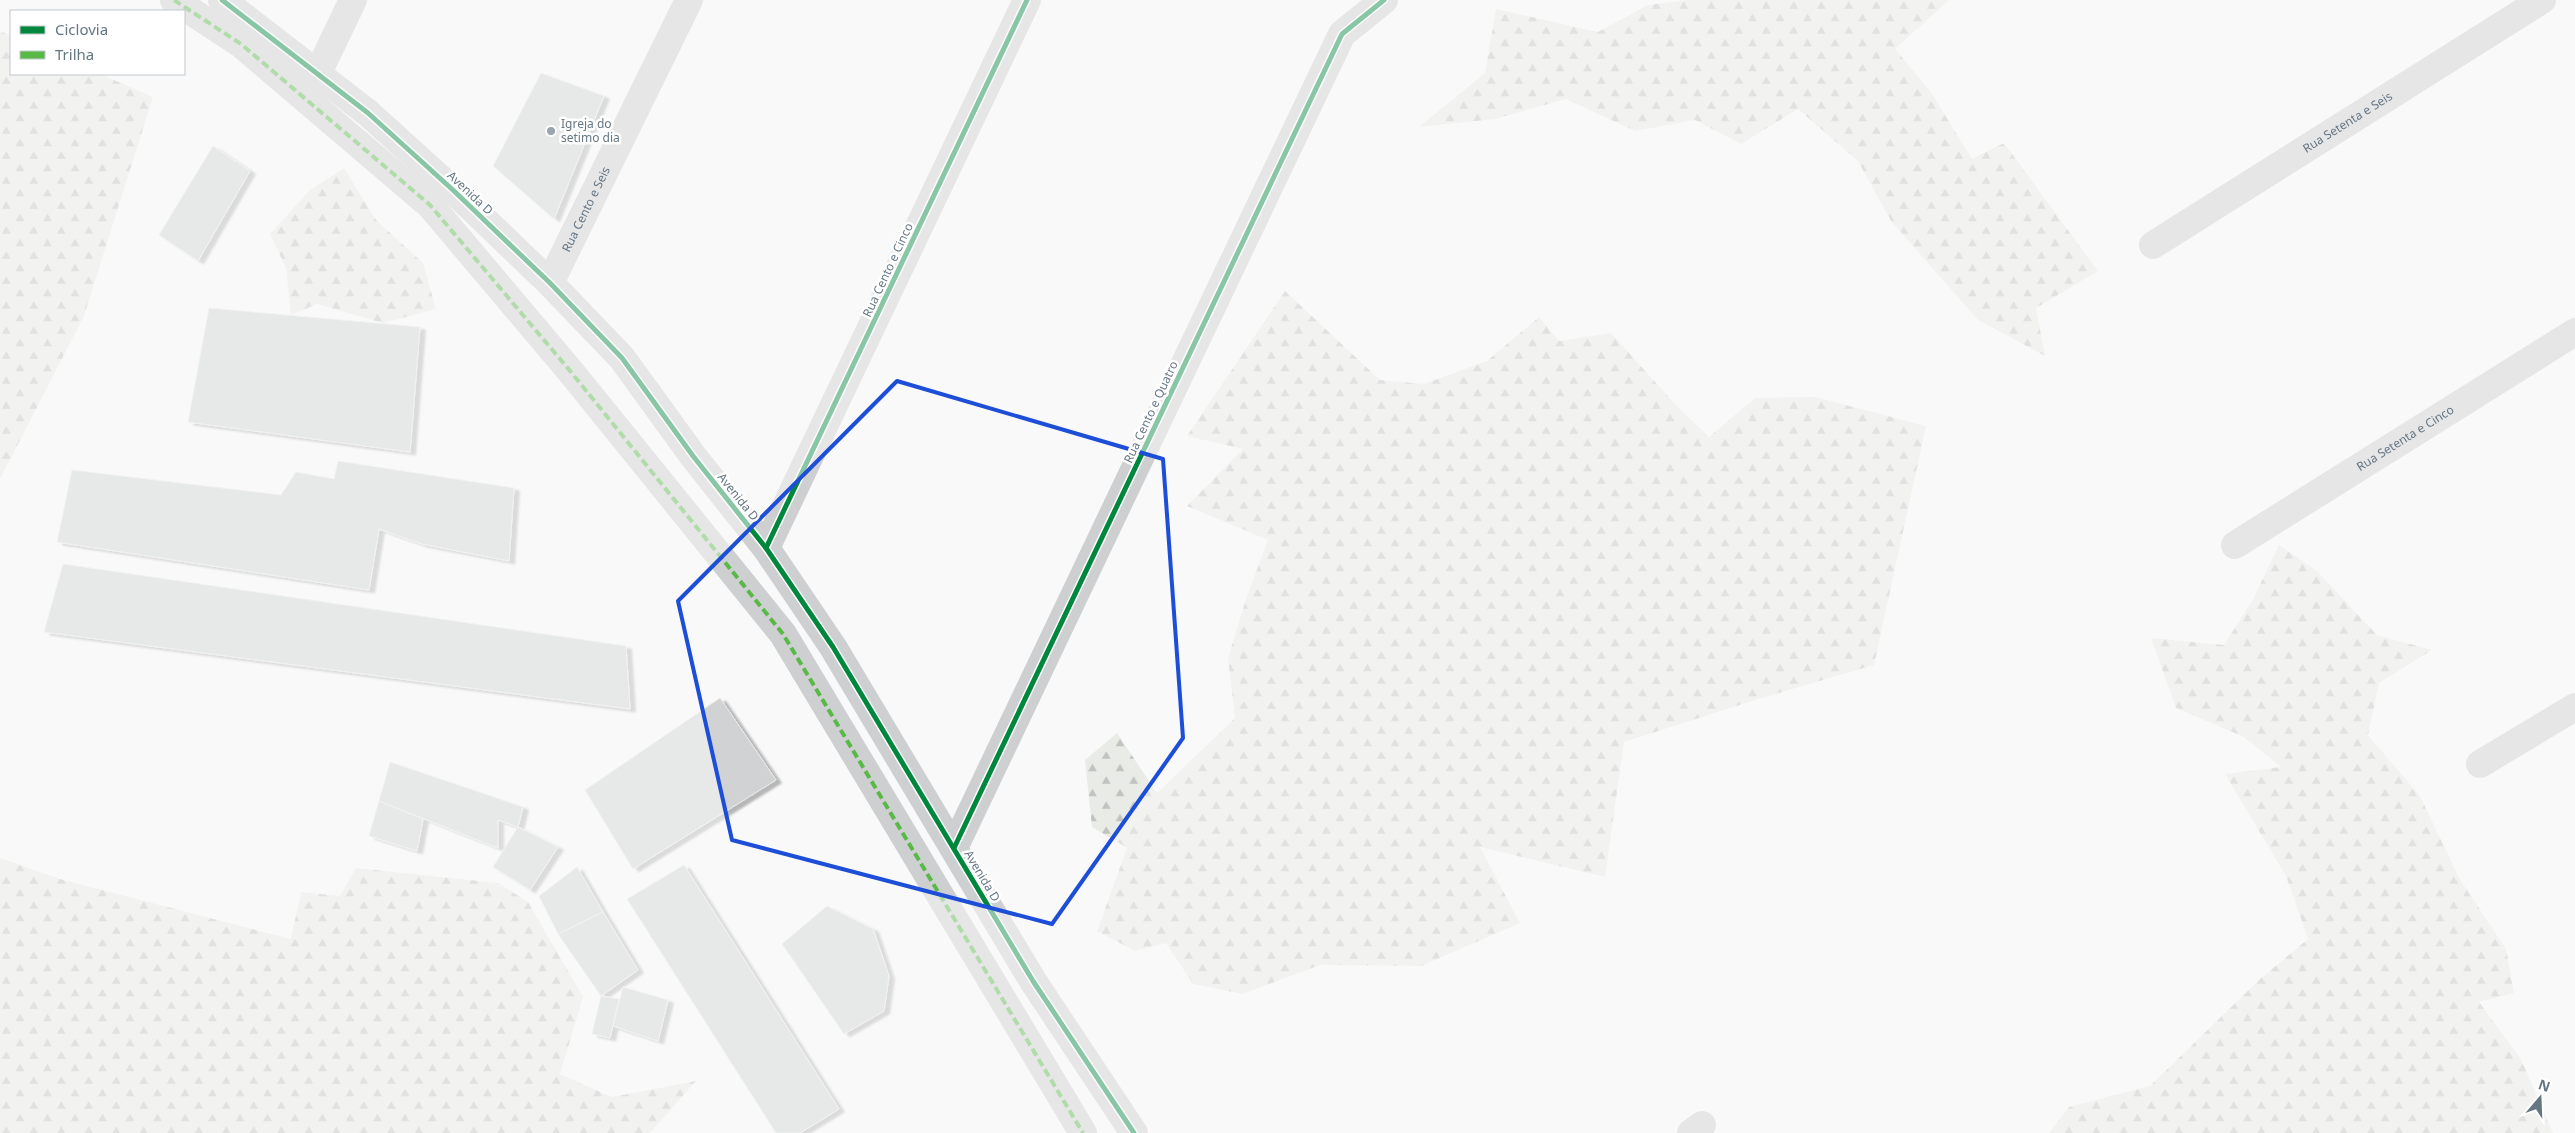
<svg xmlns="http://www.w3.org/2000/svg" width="2575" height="1133" font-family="'Noto Sans',sans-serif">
<defs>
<pattern id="forest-firs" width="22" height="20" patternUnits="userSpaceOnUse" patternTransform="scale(1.25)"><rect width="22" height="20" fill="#e8ebe6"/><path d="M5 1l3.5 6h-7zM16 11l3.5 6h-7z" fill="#c0c3c0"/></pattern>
<filter id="shadow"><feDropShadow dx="5.5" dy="3" stdDeviation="1" flood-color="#0004"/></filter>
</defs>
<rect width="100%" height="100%" fill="#f9f9f9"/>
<g fill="url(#forest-firs)">
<path d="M1687,0H1949L1895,49L1931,92L1972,159L2004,143L2098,271L2036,308L2045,356L1978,320L1891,221L1858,161L1798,109L1741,144L1695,120L1635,131L1566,99L1495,119L1419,127L1485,73L1496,9L1598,32L1648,5Z"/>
<path d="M0,31L11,36V74H100L153,97L84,316L0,479Z"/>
<path d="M344,168L376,220L423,263L436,309L383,323L317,304L291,315L286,268L270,234L310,190Z"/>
<path d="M1285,291L1380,380L1424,384L1487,361L1539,317L1559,341L1611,333L1675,404L1709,437L1755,398L1815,397L1926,426L1874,665L1752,701L1624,742L1605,877L1480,847L1520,923L1421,966L1320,965L1243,994L1193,984L1166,943L1135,951L1097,931L1127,848L1092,827L1085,760L1117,733L1157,793L1235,718L1228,658L1246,599L1268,540L1187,506L1243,449L1187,436Z"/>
<path d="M2279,545L2317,571L2377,635L2432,650L2379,683L2368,735L2420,796L2459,878L2506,949L2514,993L2479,1002L2521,1059L2553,1133H2049L2069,1107L2150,1086L2260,979L2308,939L2286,876L2225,774L2281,767L2244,737L2176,708L2151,638L2224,645L2252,601Z"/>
<path d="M0,858L60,879L291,939L301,892L340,896L356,868L498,883L528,902L583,997L560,1074L612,1097L696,1081L650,1133H0Z"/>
</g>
<g fill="#d0d2d3" stroke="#e8e8e8" filter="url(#shadow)">
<path d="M541,73L604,96L554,219L493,166Z"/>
<path d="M213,146L250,171L198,261L159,235Z"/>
<path d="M209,308L420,327L410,452L188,422Z"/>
<path d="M338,461L514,488L509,561L422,544L379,529L369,590L57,542L72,470L281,495L296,472L334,479Z"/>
<path d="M63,564L626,646L630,709L44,632Z"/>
<path d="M720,698L776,780L633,869L585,790Z"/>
<path d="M390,762L523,807L518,827L498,820V848L379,801Z"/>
<path d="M379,801L423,819L417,851L369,836Z"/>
<path d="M518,827L558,847L530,890L493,867Z"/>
<path d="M684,865L839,1109L800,1133H776L627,899Z"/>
<path d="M577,867L603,912L558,934L539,896Z"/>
<path d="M827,906L873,929L889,976L884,1011L844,1034L782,944Z"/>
<path d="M603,912L638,970L601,996L558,934Z"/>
<path d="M623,987L668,1000L658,1041L613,1026Z"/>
<path d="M601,996L619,999L610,1038L592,1034Z"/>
</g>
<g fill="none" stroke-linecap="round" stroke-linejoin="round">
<g stroke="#cecfd0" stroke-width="28">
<path d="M174,0L241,44L430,205L571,372L783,634L1083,1133"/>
<path d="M222,0L368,113L454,191L550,283L622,358L693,456L766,548L833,647L1033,981L1134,1133"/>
<path d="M318,73L353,0"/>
<path id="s1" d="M2153,245L2542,0"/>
<path id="s2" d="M550,283L689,0"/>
<path id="s3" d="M2235,545L2575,332"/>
<path d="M766,548L1027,0"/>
<path d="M2480,764L2575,707"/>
<path d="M954,848L1342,34L1384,0"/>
<path d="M1691,1133L1702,1125"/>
</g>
<path stroke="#58b947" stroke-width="4" stroke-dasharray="8 4" stroke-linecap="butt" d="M174,0L241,44L430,205L571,372L783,634L1083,1133"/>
<g stroke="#fff" stroke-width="8">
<g id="cycleway">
<path d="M222,0L368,113L454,191L550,283L622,358L693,456L766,548L833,647L1033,981L1134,1133"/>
<path d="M766,548L1027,0"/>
<path d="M954,848L1342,34L1384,0"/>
</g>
</g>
<use href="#cycleway" stroke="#00873e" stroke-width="5"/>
</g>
<path d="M0 0H2575V1133H0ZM897,381L1163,459L1183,738L1052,924L732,840L678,601Z" fill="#f9f9f9" fill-opacity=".55" fill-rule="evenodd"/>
<path fill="none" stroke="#1d4ed8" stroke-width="4" stroke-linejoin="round" d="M897,381L1163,459L1183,738L1052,924L732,840L678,601Z"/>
<circle fill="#99a4ac" stroke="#fff" stroke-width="2" cx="551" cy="131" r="5"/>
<g text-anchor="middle" stroke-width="5" stroke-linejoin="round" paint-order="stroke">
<g font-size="12" fill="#657683" stroke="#fff">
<text dy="4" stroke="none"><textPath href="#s1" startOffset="230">Rua Setenta e Seis</textPath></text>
<text transform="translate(470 193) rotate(43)" y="4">Avenida D</text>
<text dy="4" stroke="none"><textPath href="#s2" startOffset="82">Rua Cento e Seis</textPath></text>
<text transform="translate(888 270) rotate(-65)" y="4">Rua Cento e Cinco</text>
<text transform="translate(1151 412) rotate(-65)" y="4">Rua Cento e Quatro</text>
<text dy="4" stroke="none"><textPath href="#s3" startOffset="201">Rua Setenta e Cinco</textPath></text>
<text transform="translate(738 497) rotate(51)" y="4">Avenida D</text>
<text transform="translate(982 876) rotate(59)" y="4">Avenida D</text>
</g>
<g font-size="12" fill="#657683" stroke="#fff" text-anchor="start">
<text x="561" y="128">Igreja do<tspan x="561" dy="14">setimo dia</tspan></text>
</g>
</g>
<rect x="10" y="10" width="175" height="65" fill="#ffffff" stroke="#c1c8cd"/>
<rect x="20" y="26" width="25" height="8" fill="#00873e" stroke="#c1c8cd"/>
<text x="55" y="35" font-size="15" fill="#657683">Ciclovia</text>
<rect x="20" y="51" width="25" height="8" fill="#58b947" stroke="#c1c8cd"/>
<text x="55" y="60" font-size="15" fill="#657683">Trilha</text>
<g transform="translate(2540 1098) rotate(19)" stroke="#ffffff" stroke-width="4" paint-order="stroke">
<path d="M0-4L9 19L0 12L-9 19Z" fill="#657683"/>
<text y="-8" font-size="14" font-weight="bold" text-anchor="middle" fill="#657683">N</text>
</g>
</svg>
